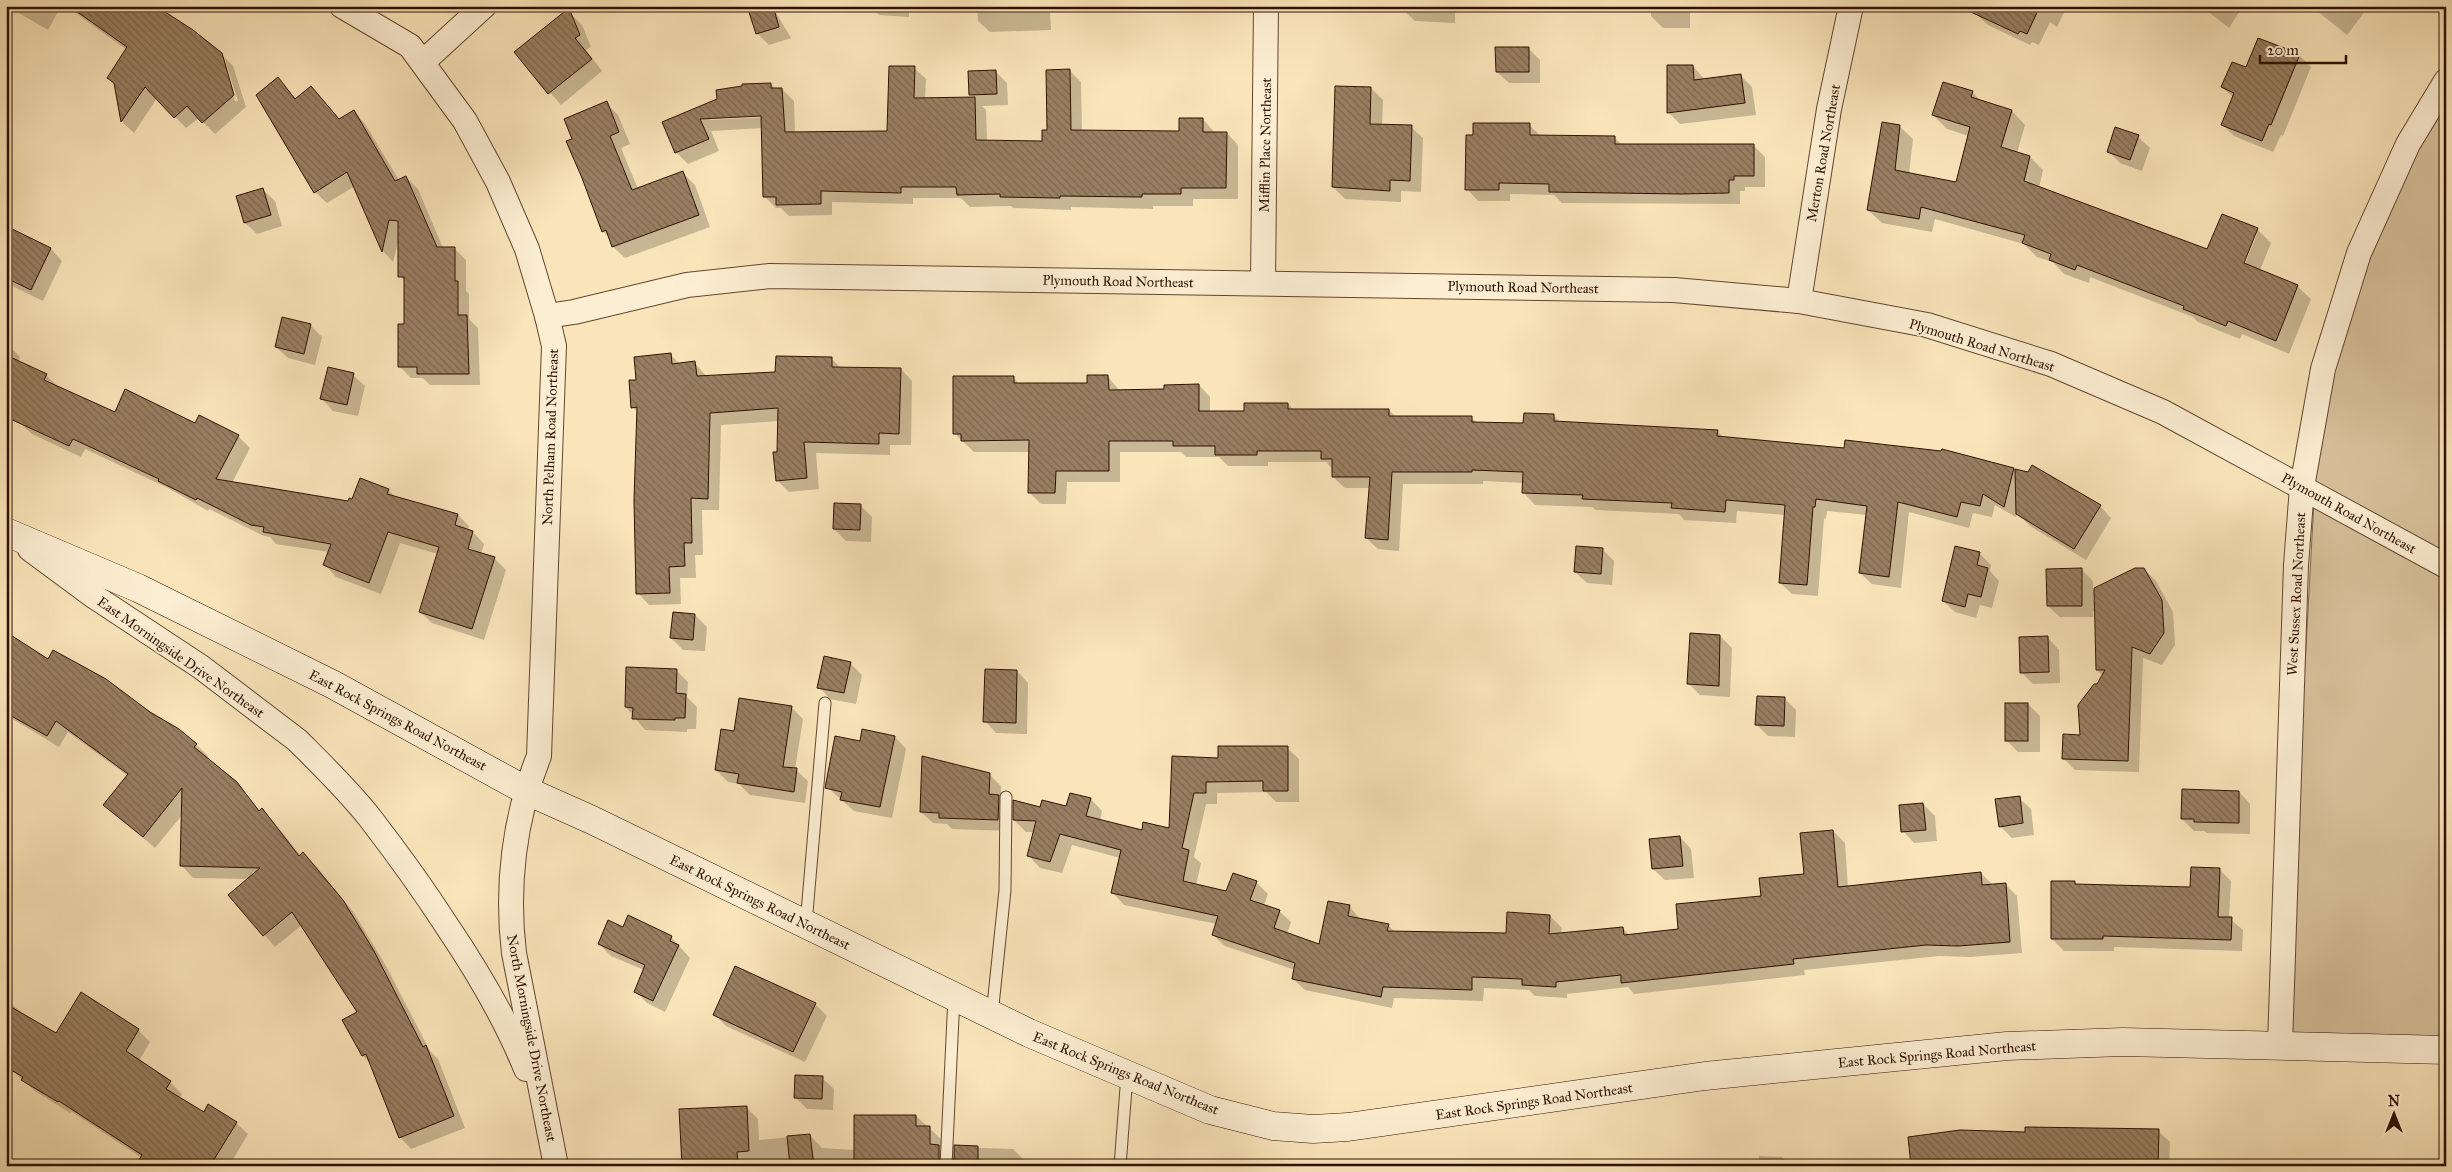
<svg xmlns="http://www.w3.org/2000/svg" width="2452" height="1172" font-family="'IM FELL Great Primer',serif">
<defs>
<pattern id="building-back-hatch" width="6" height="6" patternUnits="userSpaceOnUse" patternTransform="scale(1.25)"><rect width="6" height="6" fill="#997f62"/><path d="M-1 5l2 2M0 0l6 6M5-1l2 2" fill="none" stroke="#7d674f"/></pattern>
</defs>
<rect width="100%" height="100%" fill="#fae5ba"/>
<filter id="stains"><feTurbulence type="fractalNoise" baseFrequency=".004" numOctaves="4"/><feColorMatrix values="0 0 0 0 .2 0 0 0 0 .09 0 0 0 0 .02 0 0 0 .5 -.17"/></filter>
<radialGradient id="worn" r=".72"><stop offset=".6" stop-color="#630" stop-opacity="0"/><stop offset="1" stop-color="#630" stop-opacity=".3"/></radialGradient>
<path fill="#d7c19b" stroke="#83694f" d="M2446,92V1050H2284L2323,336Z"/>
<g fill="#0003" fill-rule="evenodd">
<path d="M7,6H61L48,30Z"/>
<path d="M66,6H133L221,55L235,101H238L224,57L233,66L246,107L215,134L199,118L186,128L157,98L134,133L122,122L116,86L109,78L127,50Z"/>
<path d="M772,6L791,38L769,45L757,33Z"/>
<path d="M870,6H909V17L879,15Z"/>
<path d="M977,6H1079L1080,11H1050L1051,30L990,32L978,21Z"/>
<path d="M1404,6H1462L1455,8V23L1415,21L1403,10Z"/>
<path d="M1651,6H1743V12L1690,11V28H1663L1651,16Z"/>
<path d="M1980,6H2067L2057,27L2050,22L2039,45L2032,42L2030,45L1988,25L1976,14Z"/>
<path d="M2201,6H2243L2229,28Z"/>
<path d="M2311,6H2369L2347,35Z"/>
<path d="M571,14L582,25L591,47L586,50L602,71L561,105L516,53Z"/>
<path d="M1528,48L1540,60V83H1509L1497,72Z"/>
<path d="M2299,55L2311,67L2283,136L2281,135L2273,152L2234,136L2223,125L2234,98L2222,87L2246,68Z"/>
<path d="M1693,66L1705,80L1740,75L1752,87L1756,115L1680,124L1669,113Z"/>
<path d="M914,68L926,79L925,99L974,98L970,94L995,71L1007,83L1008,105L982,106L986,110L987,141L1043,142L1069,70L1081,82L1082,132H1180L1203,119L1215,133H1227L1238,145V199H1193V206H1153V209L1071,207V210L1013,208L1011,206L970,207L961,198H913V204L832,202V215L789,216L781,208H776L764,196L763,128L711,131L719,151L688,164L676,152L664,123L771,84L776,89H782L794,101L795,133L888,132ZM768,115V117L709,120L712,118Z"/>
<path d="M278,79L296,99L311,87L340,120L354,112L365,124L399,180L406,177L418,189L443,248H454L466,260V291L469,294V319L478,328L480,385H430L423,378H411L400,367L406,325V282L400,276L399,239L393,262L383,251L355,186L327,203L315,192Z"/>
<path d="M1371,88L1383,100L1382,126L1411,127L1423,138L1421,192L1401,191V202L1345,199L1333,187Z"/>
<path d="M1972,92L1982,102L2012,111L2025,125L2017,153L2030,157L2043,170L2039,188L2208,251L2223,215L2257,229L2271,243L2260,270L2297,286L2311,299L2289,354L2242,334L2240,339L2198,322L2193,317L2090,277L2089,283L2064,274L2053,262L2037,257L2024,244L1935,219L1932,232L1882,223L1868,210L1899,126L1913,139L1909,174L1957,183L1969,136L1947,129L1933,115ZM2254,234H2257L2243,269L2241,268Z"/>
<path d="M606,103L618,115L630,144L621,148L638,189L683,173L695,185L710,227L625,258L613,247L610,239L603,231L573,139Z"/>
<path d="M1529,125L1542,137H1614L1622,145H1753L1765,157V187H1745V191H1740V204L1562,203L1554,195L1510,194V201H1478L1467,189Z"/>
<path d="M2138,137L2150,148L2142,171L2120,163L2108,151Z"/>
<path d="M263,190L275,201L282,226L257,234L245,223Z"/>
<path d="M6,228L51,249L62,261L43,301L6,283Z"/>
<path d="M310,325L322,337L315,365L288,358L276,347Z"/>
<path d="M6,342L20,357L18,362L46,375L58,387L115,413L196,424L238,436L250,448L232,483L348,503L388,490L397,498L458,515L469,526L468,531L473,532L484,544L481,554L494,558L506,570L484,640L432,623L420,612L438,554L400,543L381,594L336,577L325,565L329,552L276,544L270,537L264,536L209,509L208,511L168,488L85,449L81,457L32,434L6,410Z"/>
<path d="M671,355L680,364L695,363L707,377L777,373L831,358L842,369H901L912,381L911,445H890V455L816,453L819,489L789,492L777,480L779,421L721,425L719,510H702L703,555H695L696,578H680L681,604L649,605L638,593V412L632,407L638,381Z"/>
<path d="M353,375L365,386L358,416L333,411L322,399Z"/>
<path d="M1013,377L1020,385L1088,384L1108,377L1120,391L1165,390L1199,385L1210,397V412H1245L1288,404L1294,410H1389L1396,417H1471L1478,424L1524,425L1554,416L1561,423L1717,431L1724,438L2014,469L2100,506L2111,518L2086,560L2030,526L2017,513L2016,517L1995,505L1992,517L1973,513L1969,528L1909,512L1901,588L1872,584L1860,573L1867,515L1827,511L1826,519L1824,518L1818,596L1792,594L1780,583L1785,515L1737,511L1736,523L1684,520L1679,514L1596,510L1592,507L1535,505L1524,493V483L1483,481V484H1403L1399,551L1378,549L1366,538L1370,488H1345L1333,477V470L1326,462H1268V466H1228L1219,457H1186L1181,452H1120V482H1067L1066,504H1041L1029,492L1030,452H974L954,433Z"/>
<path d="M860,505L872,517L871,542L846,541L834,529Z"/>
<path d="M1602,549L1614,561L1612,585L1587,583L1575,572Z"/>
<path d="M1979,553L1991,565L1990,571L1999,581L1992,608L1980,605L1976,618L1955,612L1943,601Z"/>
<path d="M2135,569H2144L2156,581L2173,612L2175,645L2162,665L2143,658L2139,772L2075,770L2063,758L2081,736L2097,685L2103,676L2097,670L2096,611H2093V617H2060L2048,606L2082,570L2093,581V590Z"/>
<path d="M695,615L707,627L705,651L683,650L671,638Z"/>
<path d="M6,635L49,660L105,680L196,744L208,756L206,759L236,783L260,811L262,810L273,821L301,856L303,854L315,865L354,913L385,964L430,1051L438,1059L465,1128L411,1149L400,1137L371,1064L363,1056L359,1013L302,925L275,947L230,895L249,879L193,878L182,866L183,814L155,848L105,805L128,776L68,732L59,747L6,715Z"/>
<path d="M1720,636L1732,648L1730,697L1700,695L1688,683Z"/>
<path d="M2048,638L2059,650L2060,683L2033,684L2021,672Z"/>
<path d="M850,663L862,675L856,704L830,699L819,687Z"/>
<path d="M676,670L688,682L687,697L697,707L696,729H687V732L645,730L626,707Z"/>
<path d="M1017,671L1028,683L1027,734L996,733L985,721Z"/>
<path d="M1784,698L1796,710L1795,737L1768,736L1756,724Z"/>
<path d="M2028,704L2040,716V752H2018L2006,740Z"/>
<path d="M791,707L803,719L795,769L808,781L805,803L750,795L739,784L728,782L716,770L735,732Z"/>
<path d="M895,737L906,749L892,818L854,811L827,787L861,743Z"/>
<path d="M1287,748L1299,759V802H1276L1266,792L1217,793V804H1206L1194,857L1201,863L1196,886L1227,893L1256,882L1268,894L1264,905L1279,911L1291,922L1287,934L1320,945L1349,906L1361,920L1388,925L1395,932L1507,935L1550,916L1562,928L1561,934L1623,928L1630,936L1680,930L1762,897L1805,875L1833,831L1845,843L1848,887L1981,873L1993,885L2005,884L2017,896L2022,953L1970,957L1939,956L1804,970L1805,975L1634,994L1628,987L1567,994V998L1535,996L1529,990L1484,988L1483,1001L1394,998L1392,1008L1305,990L1293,979L1295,970L1225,946L1213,935L1217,924L1124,905L1113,893L1120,858L1072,845L1062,873L1040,868L1029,856L1035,832H1026L1014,820L1041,808H1067L1091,799L1102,811L1100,821L1143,832L1171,829L1173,757L1220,759Z"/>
<path d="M989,774L1001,786V798L1010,831L952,829L947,824L933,823L921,812Z"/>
<path d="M2239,792L2250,804V834L2207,833L2204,831H2194L2182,819Z"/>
<path d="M2019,798L2031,809L2034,835L2012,838L2000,826Z"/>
<path d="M1923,804L1935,816L1937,841L1914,843L1903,831Z"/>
<path d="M1680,837L1691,849L1694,878L1665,880L1653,869Z"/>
<path d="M2219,869L2231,881L2229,918L2243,930L2242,951L2114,947V951H2064L2052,939L2074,883L2077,885L2191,888Z"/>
<path d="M671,937L690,958L665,1012L647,1003L635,991L644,970L611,956L599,944Z"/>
<path d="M81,994L138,1030L150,1042L139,1061L170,1082L182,1094L179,1098L204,1113L236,1123L248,1134L229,1166H138L142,1158L71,1111L70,1113L35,1091L9,1068L6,1063V999L27,1017L56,1035Z"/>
<path d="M815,1004L827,1016L805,1062L726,1026L714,1014Z"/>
<path d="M822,1078L834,1089L833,1110L807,1109L795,1097Z"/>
<path d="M746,1107L758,1119L759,1140L810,1135L822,1148L855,1150L916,1116L941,1139V1148L951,1158L950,1166H683Z"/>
<path d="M2158,1131L2170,1142L2169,1166H1912L2026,1133Z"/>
<path d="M956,1147L1013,1149L1025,1161V1166H954Z"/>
<path d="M1759,1156L1782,1157L1791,1166H1751V1162L1759,1163Z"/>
<path d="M467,1163L469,1166H458Z"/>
</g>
<g fill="url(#building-back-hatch)" stroke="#2f1103">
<path d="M69,6H156L193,30L222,53L234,95L202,123L187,106L174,118L145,87L121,122L114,83L107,78L127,47Z"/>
<path d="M747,6H773L779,27L756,34Z"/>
<path d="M1958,6H2040L2027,34L2020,31L2018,34Z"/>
<path d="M569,8L580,35L575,38L592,59L548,94L514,52Z"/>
<path d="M2258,38L2300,54L2271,125L2269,124L2262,141L2221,125L2234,93L2221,87L2232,62L2246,67Z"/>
<path d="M1495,47H1529V72H1496Z"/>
<path d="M1667,65H1693L1694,80L1741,74L1745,103L1667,113Z"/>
<path d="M889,66H915L914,98L975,97L976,140L1042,141V130H1047L1046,70L1070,69L1071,130L1179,131V118H1203V132H1227L1226,188H1181V194H1142V197L1060,196V198L1000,197V194L957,195L956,187H901V193L821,191V204L776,205V197H763L761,116L700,119L709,139L675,153L662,122L717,99L716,90L742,86V84L771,83V88H782L785,132L887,131Z"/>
<path d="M996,70L997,94L969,95L968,71Z"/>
<path d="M278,77L295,99L311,86L339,119L354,110L395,181L406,176L437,247H455V281H458V315H467L469,374H417V367H398V324H404V277H398V221L389,220L382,252L347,172L314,193L256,95Z"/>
<path d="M1943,82L1973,91L1971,97L2012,110L2001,147L2030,156L2024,181L2207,249L2222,214L2258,228L2244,263L2298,285L2276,341L2228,321L2226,326L2183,309L2184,306L2077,265L2075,270L2049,260L2051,254L2022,243L2025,235L1921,207L1919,219L1867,210L1882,122L1900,125L1895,170L1956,182L1970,127L1932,115Z"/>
<path d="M1335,86L1371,87L1370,124L1412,125L1410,181L1390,180V191L1332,187Z"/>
<path d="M607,101L619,132L610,136L632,190L683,171L699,215L612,247L606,230L602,232L582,178L566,141L572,139L564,119Z"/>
<path d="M1473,123H1530V135L1615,136V144H1754V176H1734V180H1729V193L1681,194L1549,192V184L1499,183V190H1465L1466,135H1473Z"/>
<path d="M2115,127L2139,135L2130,160L2107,152Z"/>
<path d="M263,188L271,215L244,223L236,196Z"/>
<path d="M6,226L51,248L31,290L6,278Z"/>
<path d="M282,317L311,324L304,354L275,347Z"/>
<path d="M671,353L672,364L695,361L697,376L775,372L776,356L832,357V367L901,368L899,434L879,433V444L804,442L807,478L776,481L773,452H777L778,408L710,413L708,499L691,498L692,543H684L685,566L669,567L670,593L636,594L634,500L637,407L631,408L629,380H636L634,357Z"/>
<path d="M6,355L47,374L44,380L115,412L125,389L195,423L199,415L239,435L216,479L348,501L349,498L352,499L360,478L389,489L387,494L458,514L455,525L473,531L468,549L495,557L472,629L419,612L439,547L388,532L369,583L323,565L331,544L263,532L264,527L251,525L197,498L196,500L158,481L159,479L73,439L69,446L6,417Z"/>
<path d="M328,367L354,373L347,405L320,399Z"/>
<path d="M1087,375H1108L1109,390L1164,389V385L1199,384V411H1244V403H1288V409H1389V416H1472V422L1523,423L1524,413L1554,414V421L1718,430L1717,436L1844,448L1845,440L1941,451L1942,449L2014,468L2004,507L1983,494L1980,506L1961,502L1957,517L1898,502L1889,577L1859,573L1867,506L1816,499L1815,507H1813L1807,585L1779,583L1785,505L1726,500L1725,512L1671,508L1672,503L1582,499L1583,495L1522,493L1523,472L1472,470V472H1392L1388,540L1365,538L1370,477H1332V459H1321V451H1257V455H1215V446H1173V441H1109V471H1056L1055,493H1028L1029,440L961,441V434H953V376H1014V383H1087Z"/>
<path d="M2032,465L2101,505L2074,549L2016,514L2015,469L2028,472Z"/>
<path d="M834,503L861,504L860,530L833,529Z"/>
<path d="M1576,546L1603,548L1601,574L1574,572Z"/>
<path d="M1955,546L1980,552L1977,565L1988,568L1981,597L1968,594L1965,607L1942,601Z"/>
<path d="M2082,568V606H2047L2046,569Z"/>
<path d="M2135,568H2144L2162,600L2164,633L2150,654L2132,647L2128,761L2062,759L2063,734L2080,735L2078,705L2094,684H2097L2105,670H2096L2094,588Z"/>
<path d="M673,612L695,614L693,640L670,638Z"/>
<path d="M6,632L48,659L53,650L106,679L150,712L179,729L197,744L194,747L237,782L259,811L262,808L299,856L303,852L343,900L374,951L423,1047L426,1045L454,1116L399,1138L366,1054L362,1056L342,1020L357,1012L292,912L263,936L228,895L260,868L180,866L182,788L143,837L103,805L128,774L56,721L47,736L6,713Z"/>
<path d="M1690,633L1720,635L1719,686L1687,684Z"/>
<path d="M2048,636L2049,672L2020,673L2019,637Z"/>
<path d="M824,656L851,662L844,693L817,688Z"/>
<path d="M626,667L677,669L676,693L686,694L685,718H675V720L632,719L633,708L625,707Z"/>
<path d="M985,669L1017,670L1016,723L983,722Z"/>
<path d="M1757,696L1785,697L1784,726L1755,725Z"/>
<path d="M739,698L792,706L783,767L797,768L794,792L737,783L739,774L715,770L721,729L734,731Z"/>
<rect x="2005" y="703" width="23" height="38"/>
<path d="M862,729L895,736L880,807L840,800L842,792L825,788L835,736L860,741Z"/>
<path d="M1218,746H1288V791H1263V781L1206,782V793H1194L1182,848L1189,850L1183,881L1226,891L1233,873L1257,881L1250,900L1280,910L1274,928L1319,944L1328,901L1350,905L1348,916L1389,924L1387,931L1506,933L1507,912L1550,915L1549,934L1623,927L1624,935L1678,929L1676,904L1761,896L1759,878L1804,874L1800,833L1833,830L1838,887L1981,872L1982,885L2006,883L2010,942L1958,946L1926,945L1793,959L1794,964L1621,983V975L1556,982V987L1522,985V979L1472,977V990L1383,987L1381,997L1292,979L1295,963L1212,935L1218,916L1111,893L1121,850L1060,834L1050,862L1027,856L1036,821L1013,820V800L1040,807L1042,800L1066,806L1070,793L1091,798L1086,816L1142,830L1143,822L1169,828L1172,756L1218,758Z"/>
<path d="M922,756L990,773L989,794L999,795L998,820L939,818V813L920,812Z"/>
<path d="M2182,789L2239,791V823L2194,822V819H2181Z"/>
<path d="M2020,796L2023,823L1999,827L1995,799Z"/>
<path d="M1923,803L1926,830L1901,832L1899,805Z"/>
<path d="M1680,836L1683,866L1652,869L1649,839Z"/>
<path d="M2191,867L2220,868L2218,917H2232L2231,940L2103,936V939H2051V881H2075V884L2190,887Z"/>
<path d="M628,915L672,936L670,941L679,945L653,1001L634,992L645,965L598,944L608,920L623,927Z"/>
<path d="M735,966L816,1003L793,1052L713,1015Z"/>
<path d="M81,992L139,1029L126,1051L171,1081L166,1089L204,1112L208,1104L237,1122L210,1166H135L142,1155L59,1101L58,1102L21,1080L23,1077L6,1067V1004L56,1033Z"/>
<path d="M795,1075L823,1076L822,1099L794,1098Z"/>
<path d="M747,1106L749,1151L737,1152L738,1163H732V1166H682L679,1109Z"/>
<path d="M854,1115H916V1126H930V1144L939,1145V1166H854Z"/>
<path d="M2025,1127L2159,1129L2158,1166H1990V1163L1963,1166H1911L1908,1137L1960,1130L2025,1132Z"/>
<path d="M810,1134L814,1166H790L787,1136Z"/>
<path d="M954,1145L978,1146V1166H954Z"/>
</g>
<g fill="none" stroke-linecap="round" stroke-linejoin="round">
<g stroke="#624631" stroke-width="13">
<g id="lane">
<path d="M806,924L825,703"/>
<path d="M992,1015L1005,890L1006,797"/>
<path d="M946,1166L954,996"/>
<path d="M1120,1166L1127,1075"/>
</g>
</g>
<g stroke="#624631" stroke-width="26">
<g id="street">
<path d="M342,6L410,46L465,121L498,182L527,249L547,316L554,346L539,756C514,818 506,887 514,953L556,1166"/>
<path d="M423,62L484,6"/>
<path d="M1263,283L1266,6"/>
<path d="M1799,301L1829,109L1851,6"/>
<path d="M547,316L574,312L687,285L770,276L1674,290L1799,301L1927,325L2051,364L2163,412L2446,566"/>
<path d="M30,549L95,597L201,667L297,740C322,765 348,790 370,818C397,853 423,889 447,926C478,972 505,1017 526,1069"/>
<path d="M2280,1045L2296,565L2302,487L2323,369L2359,253L2408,144L2446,81"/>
</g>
</g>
<g stroke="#2f1103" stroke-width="29">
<path id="secondary" d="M6,532L138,588L332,684L527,791L592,820L1029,1033L1210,1110L1273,1126L1313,1129L1348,1127L1705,1076L2007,1046L2123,1042L2446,1050"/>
</g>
<use href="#lane" stroke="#fceed2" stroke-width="11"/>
<use href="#street" stroke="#fceed2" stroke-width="24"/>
<use href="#secondary" stroke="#fceed2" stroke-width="28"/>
</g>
<g text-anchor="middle" stroke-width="4" stroke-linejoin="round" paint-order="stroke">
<g font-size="14" fill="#2f1103" stroke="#fceed2">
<text transform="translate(1265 145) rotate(-89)" y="5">Mifflin Place Northeast</text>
<text transform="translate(1823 153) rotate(-80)" y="5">Merton Road Northeast</text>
<text transform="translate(1118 281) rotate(1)" y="5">Plymouth Road Northeast</text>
<text transform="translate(1523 287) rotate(1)" y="5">Plymouth Road Northeast</text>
<text transform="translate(1982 345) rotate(17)" y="5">Plymouth Road Northeast</text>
<text transform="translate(550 437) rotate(-88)" y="5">North Pelham Road Northeast</text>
<text transform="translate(2349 513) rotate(29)" y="5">Plymouth Road Northeast</text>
<text transform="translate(2296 594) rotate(-87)" y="5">West Sussex Road Northeast</text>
<text transform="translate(181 657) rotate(35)" y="5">East Morningside Drive Northeast</text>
<text transform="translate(398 720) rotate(28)" y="5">East Rock Springs Road Northeast</text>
<text transform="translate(760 902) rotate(26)" y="5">East Rock Springs Road Northeast</text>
<text transform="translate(532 1038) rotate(79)" y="5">North Morningside Drive Northeast</text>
<text transform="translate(1937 1054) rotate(-5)" y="5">East Rock Springs Road Northeast</text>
<text transform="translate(1126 1073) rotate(22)" y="5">East Rock Springs Road Northeast</text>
<text transform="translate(1534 1101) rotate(-8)" y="5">East Rock Springs Road Northeast</text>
</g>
</g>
<rect width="2452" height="1172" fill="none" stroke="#fae5ba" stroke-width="25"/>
<rect x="8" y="8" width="2437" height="1157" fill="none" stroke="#2f1103" stroke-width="2.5"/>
<rect x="12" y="12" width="2427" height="1147" fill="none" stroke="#2f1103"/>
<g transform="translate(2394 1114)" stroke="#fceed2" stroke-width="4" paint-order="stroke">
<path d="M0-4L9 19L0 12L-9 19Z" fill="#2f1103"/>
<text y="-8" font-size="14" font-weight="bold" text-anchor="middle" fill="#2f1103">N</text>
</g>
<path d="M2260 55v8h86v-8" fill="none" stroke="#2f1103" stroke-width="2.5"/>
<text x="2267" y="55" font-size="15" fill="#2f1103" stroke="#fceed2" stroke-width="4" paint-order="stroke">20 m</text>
<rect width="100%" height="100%" filter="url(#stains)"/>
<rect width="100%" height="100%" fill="url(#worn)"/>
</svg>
